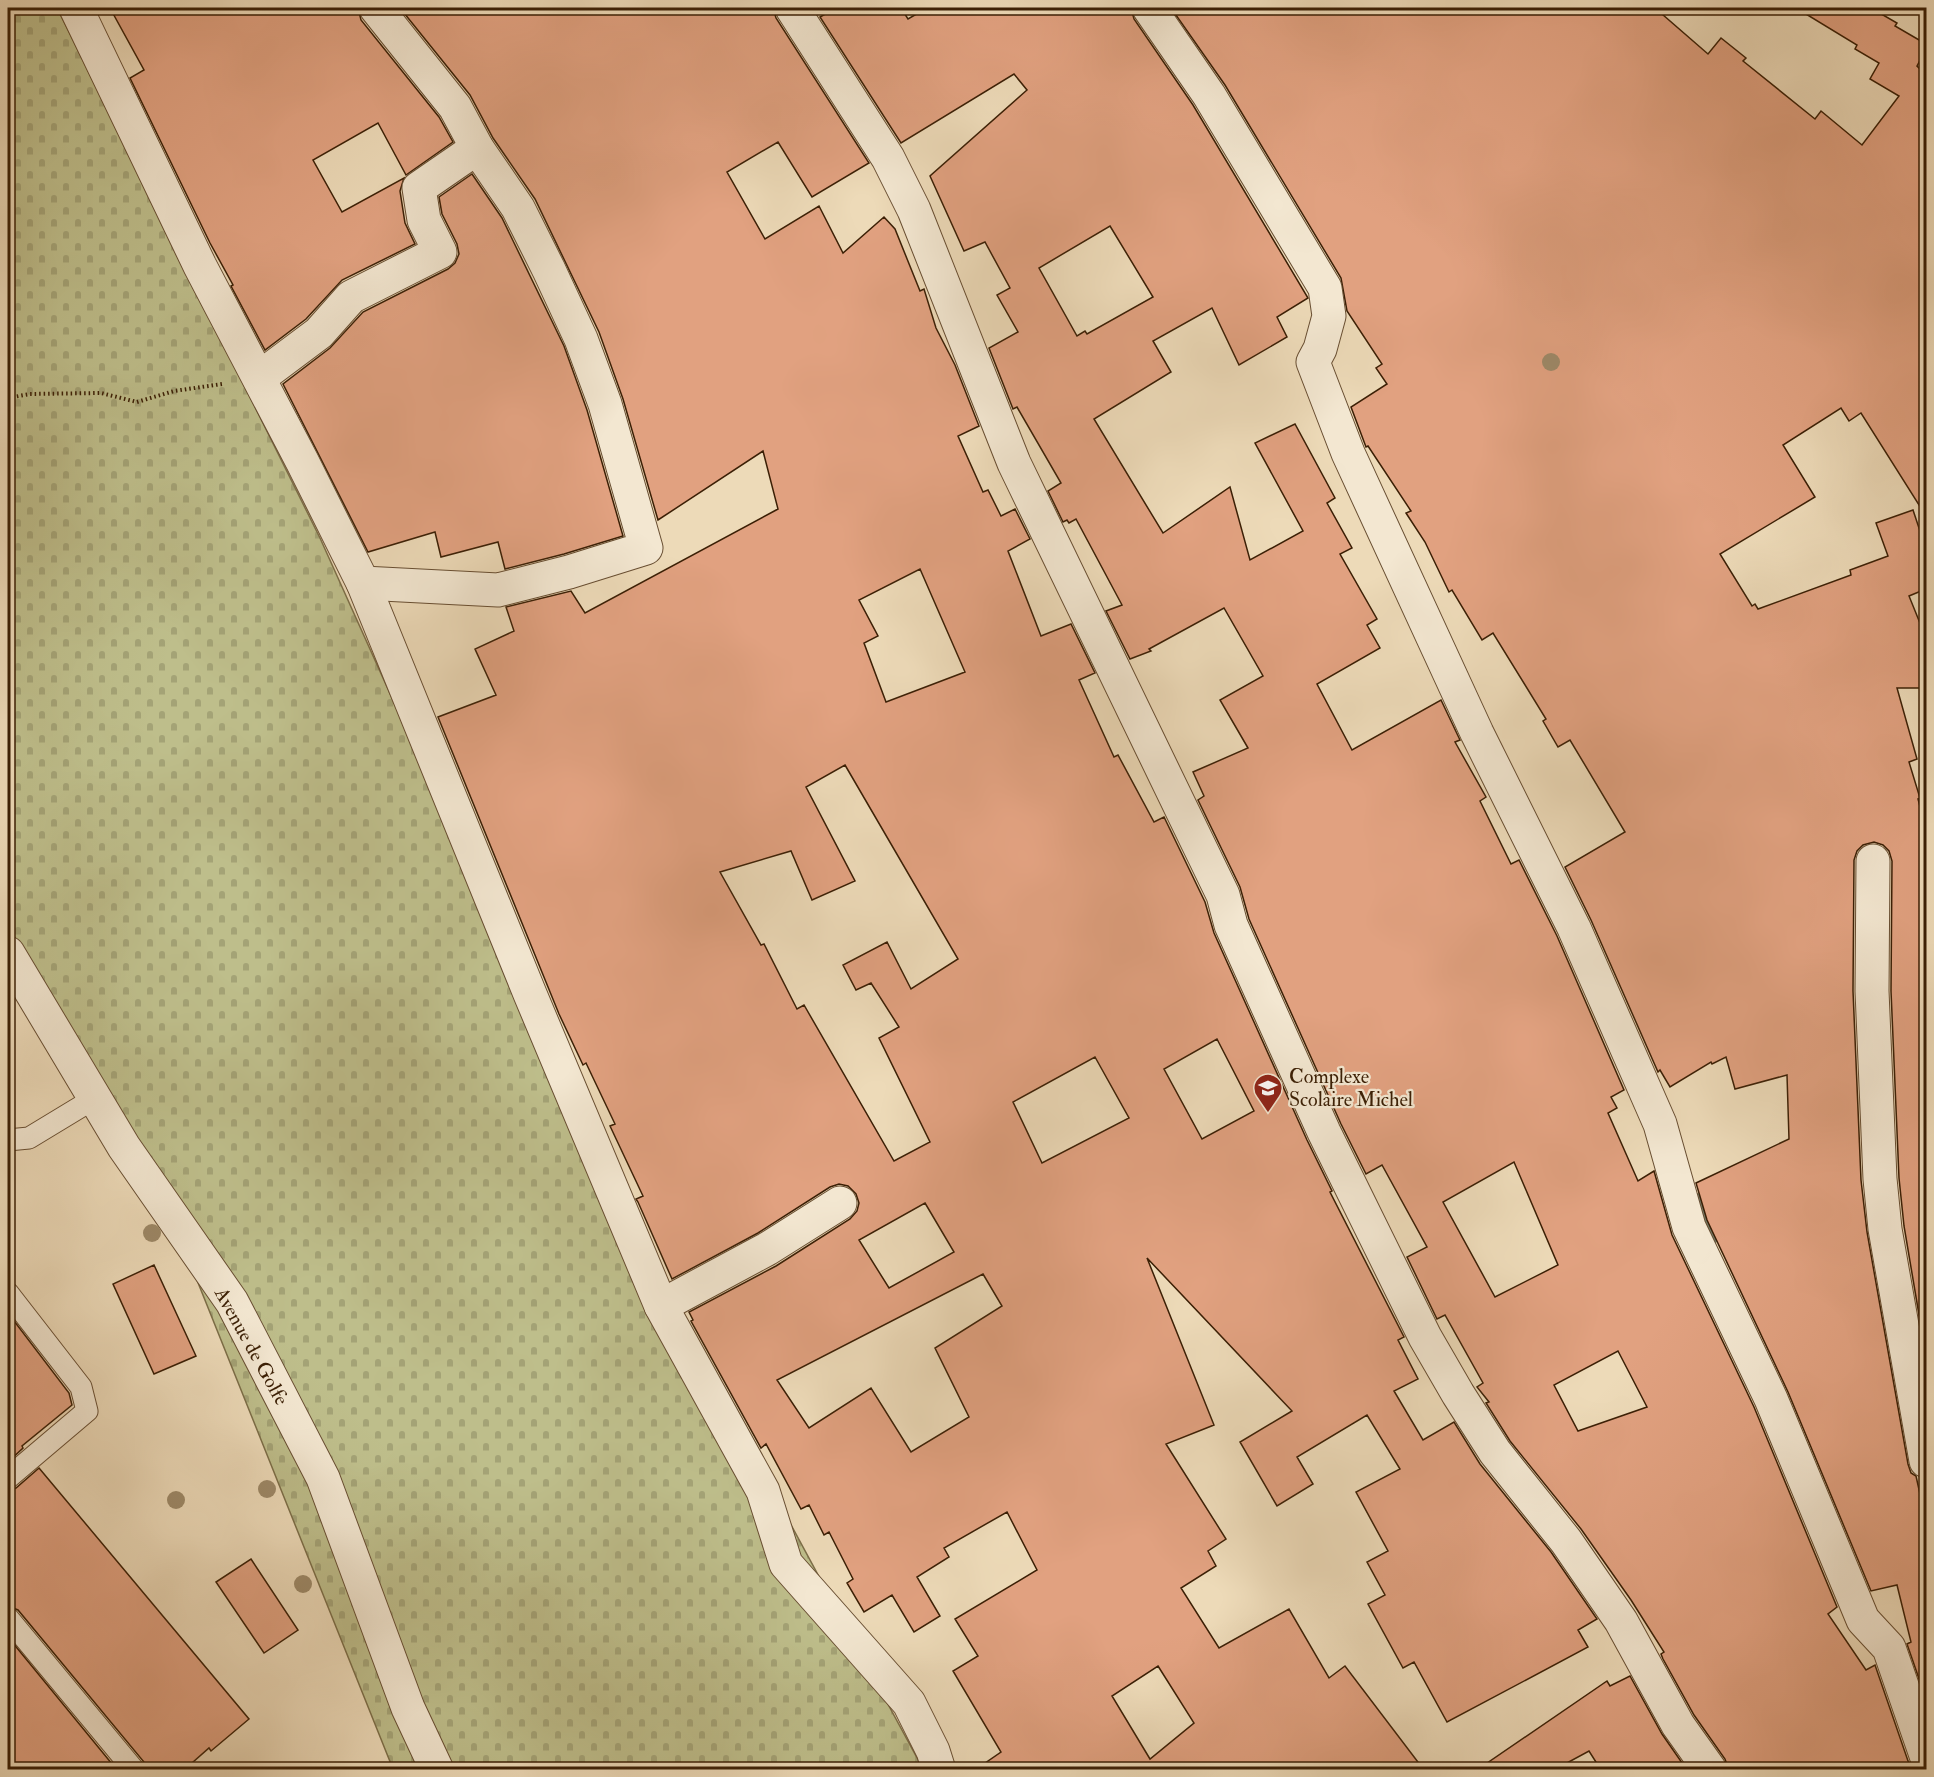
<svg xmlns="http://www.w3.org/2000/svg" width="1934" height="1777" font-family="'IM FELL Double Pica',serif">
<defs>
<pattern id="cemetery-stones" width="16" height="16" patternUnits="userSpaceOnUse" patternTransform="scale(1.5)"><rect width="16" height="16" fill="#bebe8b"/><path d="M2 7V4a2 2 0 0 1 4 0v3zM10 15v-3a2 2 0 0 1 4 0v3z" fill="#a4a376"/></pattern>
</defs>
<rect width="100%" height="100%" fill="#eddab8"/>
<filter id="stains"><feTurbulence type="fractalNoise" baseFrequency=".00333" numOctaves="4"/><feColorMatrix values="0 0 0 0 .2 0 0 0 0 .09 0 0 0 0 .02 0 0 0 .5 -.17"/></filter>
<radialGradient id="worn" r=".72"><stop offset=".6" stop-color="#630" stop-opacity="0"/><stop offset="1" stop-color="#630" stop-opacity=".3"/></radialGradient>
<path fill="url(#cemetery-stones)" stroke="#7c6e48" stroke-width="1.5" d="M8,8H57L320,538L630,1227L923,1769H393L146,1153L8,959Z"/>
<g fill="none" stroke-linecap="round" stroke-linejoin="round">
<path stroke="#737d6a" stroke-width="10" d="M1697,1198L1712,1240"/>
</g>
<g fill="#e1a180" stroke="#3b1f05" stroke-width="1.5" fill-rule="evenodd">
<path d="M110,8H358L361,20L439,117L453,142L406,175L378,123L313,160L342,212L404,178L400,191L405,223L415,244L342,280L306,319L265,350L231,286L233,285L210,243L130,78L144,70Z"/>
<path d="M400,8H773L776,18L869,163L812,197L778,142L727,172L765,239L819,206L843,253L884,217L895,229L920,291L924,289L936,328L955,365L979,426L958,436L983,492L988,490L1001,516L1015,509L1030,539L1008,551L1041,636L1071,624L1095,673L1079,680L1114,757L1118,755L1154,822L1164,817L1205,902L1214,933L1307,1140L1332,1191L1330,1192L1404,1337L1398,1340L1418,1379L1394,1391L1423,1440L1454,1422L1480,1464L1551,1552L1597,1619L1578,1630L1588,1647L1447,1722L1414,1662L1403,1668L1368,1604L1385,1595L1367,1562L1388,1551L1356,1492L1400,1469L1367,1415L1297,1457L1313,1484L1277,1506L1240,1442L1292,1411L1147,1258L1214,1425L1166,1444L1226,1539L1208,1551L1216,1566L1181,1588L1219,1648L1289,1609L1329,1678L1345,1666L1424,1770H975L1001,1752L953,1671L978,1656L955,1619L1037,1570L1007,1512L944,1548L949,1557L917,1577L940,1616L914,1632L892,1595L864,1612L847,1583L853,1579L829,1532L824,1535L809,1505L801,1509L766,1444L761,1448L691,1321L693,1320L689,1312L776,1266L850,1219L857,1211L859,1203L856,1194L848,1186L839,1184L830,1187L758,1233L672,1279L638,1202L636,1199L643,1196L610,1126L615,1124L586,1063L583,1065L559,1014L438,717L496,695L475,649L514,631L506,607L571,591L585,613L778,509L763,451L658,520L623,399L599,332L535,199L493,138L470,95ZM920,569L965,672L886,702L864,643L878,636L859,600ZM845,765L958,959L911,989L887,942L843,965L856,990L871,983L899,1027L879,1038L930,1142L894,1161L804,1005L797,1009L764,944L761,945L720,872L791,851L812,900L855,881L806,787ZM1217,1039L1254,1111L1202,1139L1164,1069ZM1095,1057L1129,1118L1042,1163L1013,1102ZM925,1203L954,1252L889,1288L859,1240ZM983,1274L1002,1306L935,1348L969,1417L911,1452L871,1388L809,1428L777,1380ZM1158,1666L1194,1723L1150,1759L1112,1696Z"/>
<path d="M836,8H901L908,19L927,8H1131L1134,19L1193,105L1308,298L1277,317L1287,337L1239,365L1212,308L1153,341L1171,372L1094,419L1163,533L1230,487L1250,560L1303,531L1255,443L1295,424L1335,498L1327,503L1352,548L1340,554L1377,619L1367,625L1380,648L1317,684L1352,750L1441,700L1460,740L1455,742L1486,797L1480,801L1511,864L1519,860L1557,936L1624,1090L1611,1097L1617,1108L1608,1113L1638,1181L1654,1171L1672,1235L1754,1407L1837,1607L1828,1614L1866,1670L1875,1665L1908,1761L1914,1770H1729L1725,1759L1694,1715L1663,1659L1661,1654L1664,1652L1631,1600L1581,1529L1510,1441L1486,1403L1489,1402L1477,1387L1483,1383L1445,1315L1437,1319L1407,1257L1427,1247L1382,1165L1366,1174L1341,1124L1249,919L1240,887L1198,800L1204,796L1193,772L1248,748L1220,700L1263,676L1224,608L1149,649L1151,651L1130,659L1106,611L1122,605L1076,519L1069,523L1067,520L1063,522L1048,491L1061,483L1017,407L1013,409L989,348L1018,332L997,295L1010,288L985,242L964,251L930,176L1027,90L1014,74L901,143L820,17ZM1110,226L1153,297L1087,334L1085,331L1077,336L1039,268ZM1514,1162L1558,1265L1495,1297L1443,1202ZM1618,1351L1647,1407L1578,1431L1554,1385Z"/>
<path d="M1171,8H1655L1708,54L1721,38L1746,58L1743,61L1815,119L1821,111L1862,145L1899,96L1870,79L1879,63L1855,49L1857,45L1796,8H1871L1897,23L1895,26L1926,44V49L1917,66L1920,69L1926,60V516L1861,413L1849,421L1841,408L1783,445L1815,497L1720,554L1752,606L1755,604L1758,609L1851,575L1850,570L1888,556L1876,523L1913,510L1926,549V589L1909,596L1926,638V688H1897L1917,759L1909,762L1920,798L1918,799L1926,830V1103L1920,1104L1924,1187H1926V1356L1904,1226L1899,1178L1891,991L1892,861L1889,851L1883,845L1874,842L1863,845L1857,851L1854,860L1853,991L1861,1180L1867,1232L1908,1464L1911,1473L1916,1476L1926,1521V1699L1907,1644L1911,1642L1897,1585L1871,1591L1788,1392L1707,1220L1696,1183L1789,1139L1787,1075L1735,1089L1726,1057L1712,1064L1711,1062L1670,1087L1660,1070L1658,1072L1591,920L1565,867L1625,832L1570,740L1558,747L1543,721L1546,719L1493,633L1482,640L1452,590L1449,592L1425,542L1406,513L1411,511L1368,446L1366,447L1351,407L1387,384L1376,368L1382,364L1347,311L1341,278L1225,85Z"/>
<path d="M472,174L502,218L564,346L587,410L623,536L564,554L505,569L498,542L441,557L435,532L368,552L283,384L330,348L363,312L448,269L455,263L459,254L457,244L442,214L439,197Z"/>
<path d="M154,1265L196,1356L154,1374L113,1284Z"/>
<path d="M8,1313L69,1393L72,1405L22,1446L23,1448L8,1462Z"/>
<path d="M39,1468L249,1719L211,1751L209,1748L184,1770H146L144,1762L18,1610L8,1606V1490L16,1488Z"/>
<path d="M251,1559L298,1630L264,1653L216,1582Z"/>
<path d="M8,1637L117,1770H8Z"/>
<path d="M1630,1676L1662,1734L1687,1770H1601L1589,1751L1554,1770H1477L1607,1681L1610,1686Z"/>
</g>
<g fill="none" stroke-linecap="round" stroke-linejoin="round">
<g stroke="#684e32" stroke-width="23">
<g id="service">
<path d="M8,1140L29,1138L95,1098"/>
<path d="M8,1293L81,1387L87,1411L8,1478"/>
<path d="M8,1618L134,1770"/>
</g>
</g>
<g stroke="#684e32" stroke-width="35">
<g id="minor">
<path d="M76,8L200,266L302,461L363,583L530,994L661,1306L763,1491L786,1564L909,1703L933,1751L939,1770"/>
<path d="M792,8L888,158L914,210L1014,463L1223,895L1231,925L1324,1132L1425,1337L1458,1394L1495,1452L1566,1541L1621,1621L1678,1725L1710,1770"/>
<path d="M1149,8L1209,95L1325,288L1329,316L1320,349L1313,362L1348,453L1477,733L1574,928L1660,1124L1689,1227L1771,1399L1863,1620L1889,1648L1926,1755"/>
<path d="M259,378L319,333L351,297L440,252L424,220L419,188L477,148"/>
<path d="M363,583L498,590L569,572L646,548L605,404L581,339L549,270L518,208L477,148L455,107L376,8"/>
<path d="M1873,861L1872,991L1880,1179L1885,1229L1926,1461"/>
<path d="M8,953L124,1147L232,1302L323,1478L408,1708L437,1770"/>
<path d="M661,1306L767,1249L840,1203"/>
</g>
</g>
<path stroke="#3b1f05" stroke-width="4" stroke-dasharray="1.5 3" stroke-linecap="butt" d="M8,398L30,394L101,393L137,402L174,391L222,384"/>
<use href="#service" stroke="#f3e7d1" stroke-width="21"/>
<use href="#minor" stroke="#f3e7d1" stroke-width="33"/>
</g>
<g fill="#9d8968">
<circle cx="1551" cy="362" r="9"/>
<circle cx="152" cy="1233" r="9"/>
<circle cx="267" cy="1489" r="9"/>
<circle cx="176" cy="1500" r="9"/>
<circle cx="303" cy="1584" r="9"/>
</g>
<defs>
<g id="school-pin" transform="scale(1.5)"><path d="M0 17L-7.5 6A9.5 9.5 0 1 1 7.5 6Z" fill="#8f2418" stroke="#f3e7d1"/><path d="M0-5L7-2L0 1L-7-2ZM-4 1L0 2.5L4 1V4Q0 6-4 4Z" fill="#fff"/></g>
</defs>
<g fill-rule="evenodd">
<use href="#school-pin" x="1268" y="1088"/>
</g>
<g text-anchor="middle" stroke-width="4.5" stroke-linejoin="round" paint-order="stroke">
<g font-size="20" fill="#3b1f05" stroke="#f3e7d1" text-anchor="start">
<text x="1289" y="1083">Complexe<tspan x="1289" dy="23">Scolaire Michel</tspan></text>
</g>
<g font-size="20" fill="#3b1f05" stroke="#f3e7d1">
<text transform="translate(252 1346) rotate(61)" y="7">Avenue de Golfe</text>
</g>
</g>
<rect width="1934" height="1777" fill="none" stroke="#eddab8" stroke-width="30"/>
<rect x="9" y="9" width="1916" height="1759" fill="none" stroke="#3b1f05" stroke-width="3"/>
<rect x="15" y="15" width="1904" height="1747" fill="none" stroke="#3b1f05" stroke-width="1.5"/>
<rect width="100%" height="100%" filter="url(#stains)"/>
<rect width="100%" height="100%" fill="url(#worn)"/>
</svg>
